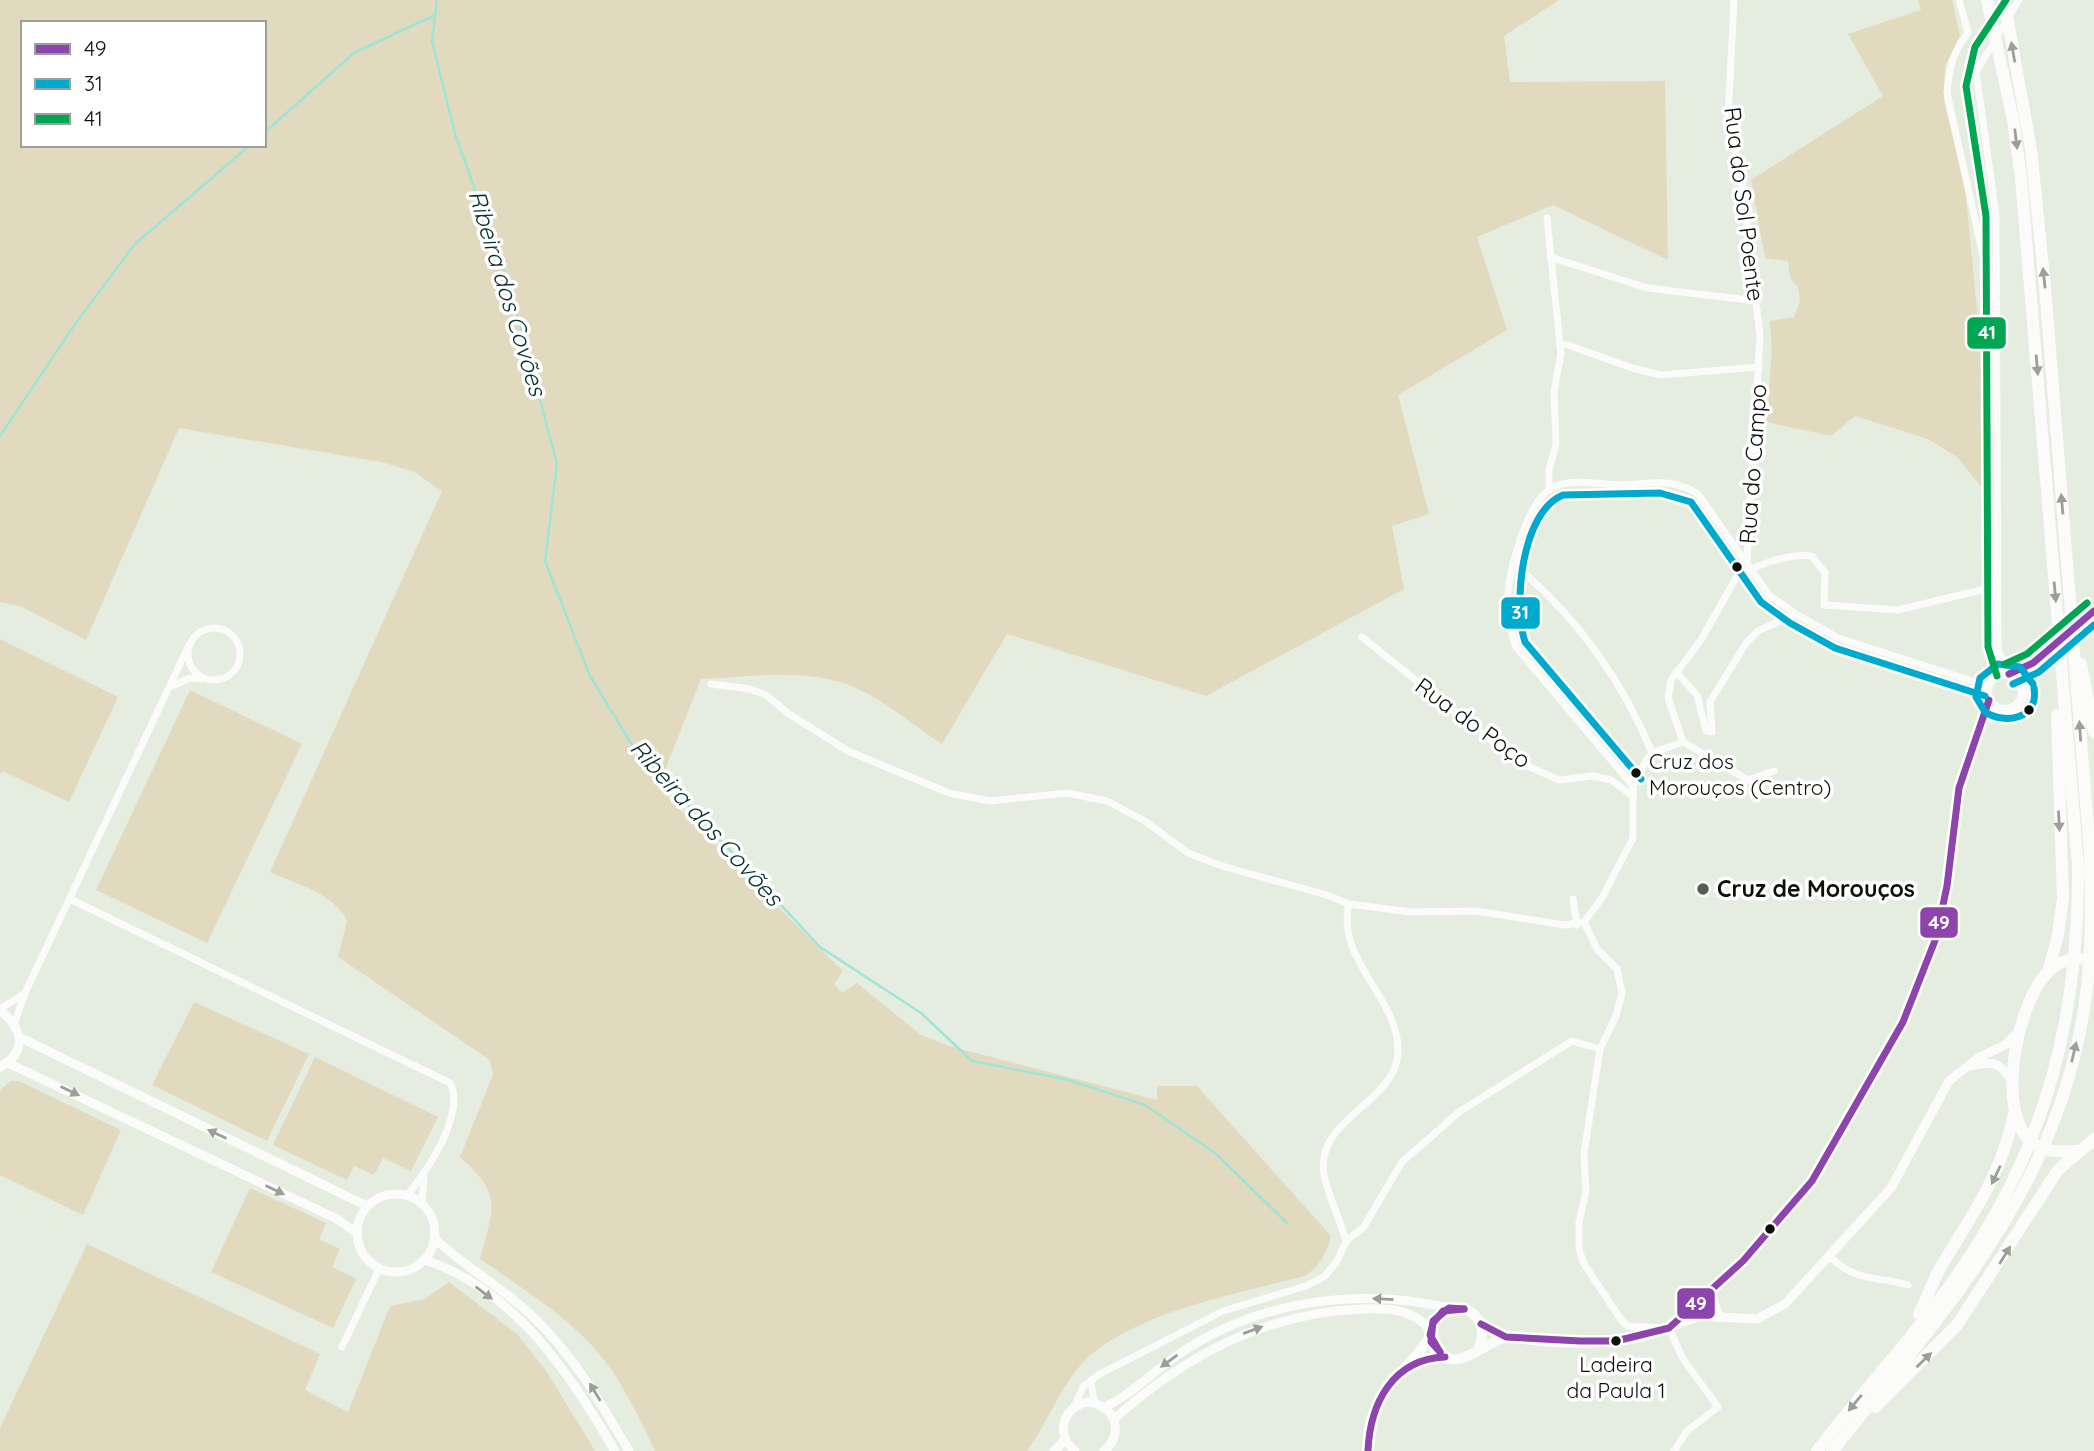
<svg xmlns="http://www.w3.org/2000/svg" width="2094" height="1451" font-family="Quicksand,sans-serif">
<rect width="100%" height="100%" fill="#e4eddf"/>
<g fill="#e2dabf" fill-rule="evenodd">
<path d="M0,0H1559L1504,36L1510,82L1665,81L1668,260L1553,205L1477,237L1507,330L1398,395L1429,514L1392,526L1404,589L1206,696L1007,634L942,744C914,726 886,701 856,688C809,667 751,677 701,679L658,788L843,971L834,984L842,993L857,983L921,1035L949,1046L1157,1100V1086H1197L1331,1236C1326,1254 1320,1267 1304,1276C1237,1294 1148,1309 1093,1353C1062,1379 1050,1420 1027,1451H655C640,1420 626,1389 605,1361C573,1319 523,1289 480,1259C493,1207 504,1196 460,1157L493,1075L490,1060L338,957L347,921C334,893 296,884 270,872L442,491L414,472L382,462L179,428L86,640L20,606L0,602ZM23,23H264V145H23Z"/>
<path d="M1918,0H1952L1960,36L1945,66L1944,102L1965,187L1985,390L1988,495L1957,457L1928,439L1855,416L1831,436L1766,422L1772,351L1770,321L1794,317L1800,302L1798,287L1790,278L1788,261L1765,258L1751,180L1883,96L1848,34L1921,10Z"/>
<path d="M0,639L118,697L69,802L2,771L0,775Z"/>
<path d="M190,690L302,744L207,943L96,890Z"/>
<path d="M194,1002L309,1054L267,1141L152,1085Z"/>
<path d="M315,1057L438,1117L411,1171L383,1158L374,1175L354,1166L347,1180L273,1145Z"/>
<path d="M11,1081H19L121,1130L83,1215L0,1175V1090Z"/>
<path d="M250,1188L326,1223L319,1239L340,1249L332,1267L356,1279L333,1328L211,1272Z"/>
<path d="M87,1244L320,1354L305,1390L348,1412L390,1306L425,1299L449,1282L517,1334L547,1372L595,1451H0V1428Z"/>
</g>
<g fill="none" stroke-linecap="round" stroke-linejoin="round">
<g stroke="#9fe5d7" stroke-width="2.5">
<path d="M437,0L432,41L455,134L510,287L557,464L545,561L590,676L632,745L820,947L921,1013L972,1061L1069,1080L1145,1105L1215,1153L1288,1224"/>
<path d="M264,133L354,53L435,15"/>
<path d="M0,436L73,327L134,245L250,145"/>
</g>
<g stroke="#fbfcfa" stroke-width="7">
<path d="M1734,0L1728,120L1742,182L1760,336L1747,561"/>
<path d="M1959,0L1968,33C1952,53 1949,69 1947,93L1992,296"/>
<path d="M1547,218L1561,354L1554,392L1556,445L1549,470V489"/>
<path d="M1550,257L1647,288L1757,301"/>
<path d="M1560,345H1568L1632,368L1661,375L1759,367"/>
<path d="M1513,563C1575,615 1622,679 1652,753"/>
<circle cx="214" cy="654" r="26"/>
<path d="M1362,637L1517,761L1559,780L1593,776L1611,780L1633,796"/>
<path d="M1999,651L2007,673"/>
<path d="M1676,672L1697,695L1706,731L1712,732L1710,702L1746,643L1758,631L1795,614"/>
<path d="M1991,680L1998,647L1996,215L1976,72L2019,0"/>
<path d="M711,684L750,689L766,695L789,714L848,751L949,793L990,801L1067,793L1107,801L1145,821L1188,853L1222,866L1327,895L1349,904L1411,912L1476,911L1565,925L1584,922"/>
<path d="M170,687L190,678L201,679"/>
<path d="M1683,742L1668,698L1671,680L1701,640L1736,578C1755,565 1789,553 1812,556L1825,573L1824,605L1898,610L1998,586"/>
<path d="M1683,742L1748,780L1774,771"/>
<path d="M1633,786L1516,647C1510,630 1506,613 1508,595C1509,569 1528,500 1552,488C1573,477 1598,485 1621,485C1650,484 1672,477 1698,494L1769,595L1796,614L1838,638L1988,686"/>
<path d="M70,899L450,1083C466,1112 427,1173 407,1195"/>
<path d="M1573,899L1577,925"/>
<path d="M1584,922L1597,949L1617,969L1622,993L1616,1016L1600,1049L1584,1154L1586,1191L1579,1222V1249L1584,1264L1622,1321L1628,1326L1669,1328L1683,1359L1718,1407L1687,1431L1674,1451"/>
<path d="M1584,922L1602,898L1633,838V786L1647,759L1652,753L1683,742"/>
<path d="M0,1009L24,994"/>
<path d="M15,1022L25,993L188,647"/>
<path d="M422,1203L424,1177"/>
<path d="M1346,1241L1363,1228L1402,1162L1459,1112L1572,1041L1600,1049"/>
<path d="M1830,1257C1856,1282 1876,1276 1908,1285"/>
<path d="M342,1347L379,1269"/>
<path d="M1091,1381L1094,1403"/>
<path d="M1074,1407L1083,1387L1098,1375L1223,1311L1306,1286L1325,1276L1337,1261L1346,1241C1341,1222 1327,1192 1324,1175C1314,1118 1396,1104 1398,1052C1400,999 1335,960 1349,904"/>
</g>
<g stroke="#fbfcfa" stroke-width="9">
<path d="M0,1010C22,1028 29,1051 0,1067"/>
<path d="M19,1037L367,1206"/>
<path d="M8,1063L335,1218L356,1232"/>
<path d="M1972,1066C1992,1060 2001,1063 2012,1081"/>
<circle cx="396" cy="1233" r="39"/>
<path d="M435,1239C465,1267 502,1287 532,1316C575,1357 599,1400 629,1451"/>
<path d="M425,1260C515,1290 570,1373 615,1451"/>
<path d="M1710,1294L1720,1318"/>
<path d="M1697,1311L1700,1316L1757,1319L1785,1304L1891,1188L1949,1081L1978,1058L2005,1045L2018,1032"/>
<path d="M1105,1407C1132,1394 1154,1371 1179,1354C1259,1300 1358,1287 1450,1308"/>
<path d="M1114,1419C1186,1355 1265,1313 1362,1309C1388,1308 1414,1309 1430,1330"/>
<path d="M1054,1451L1065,1440"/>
<path d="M1075,1451C1055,1434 1062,1408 1087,1402C1114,1404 1126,1433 1104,1451"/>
</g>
<g stroke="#fbfcfa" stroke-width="10">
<circle cx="2005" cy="692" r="18"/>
<path d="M2009,674L2033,663L2094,611"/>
<path d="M1481,1324C1515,1348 1605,1345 1645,1336C1664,1331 1681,1320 1700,1316L1711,1289"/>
<path d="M1669,1328L1743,1261L1812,1181L1903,1022L1936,938L1947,886L1959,788L1989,700"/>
<path d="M1479,1347C1486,1331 1481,1317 1466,1309L1443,1311L1432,1323C1430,1332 1429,1341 1435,1349C1456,1376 1482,1343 1504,1338"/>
<path d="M1368,1451C1365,1394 1404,1377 1430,1337"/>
</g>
<g stroke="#fbfcfa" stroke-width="12">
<path d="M2081,664L2094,732"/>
<path d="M2048,972L2058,935L2063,898L2057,715"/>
<path d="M2077,1151C2065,1152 2051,1152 2039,1147C1990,1124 2017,991 2055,966C2062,961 2071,959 2080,959"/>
<path d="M1919,1314C1927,1298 1933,1280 1942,1265C1975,1209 2001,1177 2015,1110"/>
<path d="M1875,1407L1957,1325L2058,1170L2094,1139"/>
<path d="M1817,1451C1864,1389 1919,1332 1962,1268C2047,1144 2079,1015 2078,866L2021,178L2013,120L1987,0"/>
<path d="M1832,1451C1948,1307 2066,1179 2087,986C2092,942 2091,898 2090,853L2045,287L2031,149L2004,0"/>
</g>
<g stroke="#fff" stroke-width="12">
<g id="bus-1">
<path d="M2009,674L2033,663L2094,611"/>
<path d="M1481,1324L1506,1337L1580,1341H1616L1669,1328L1743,1261L1812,1181L1903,1022L1936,938L1947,886L1959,788L1989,700"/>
<path d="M1440,1352L1431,1342L1433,1321L1449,1308L1464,1309"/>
<path d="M1440,1352L1430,1335L1433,1323L1443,1311L1464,1309"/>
<path d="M1368,1451C1370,1403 1393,1359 1445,1357"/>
</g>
</g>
<g stroke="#fff" stroke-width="12">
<g id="bus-2">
<path d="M2013,684L2039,672L2094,625"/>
<path d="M2033,684L2020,667L1998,664L1980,678L1976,697L1985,712C2005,725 2039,719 2034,688"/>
<path d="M1641,779L1525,642C1513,605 1521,512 1563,495L1660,493L1691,502L1761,602L1790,623L1835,648L1985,696"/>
</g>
</g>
<g stroke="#fff" stroke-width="12">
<g id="bus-3">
<path d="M2005,664L2027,654L2087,603"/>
<path d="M1997,676L1988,647L1986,216L1966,86L1975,47L2006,0"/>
</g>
</g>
<use href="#bus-1" stroke="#8e44ad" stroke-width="7"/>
<use href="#bus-2" stroke="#00a9ce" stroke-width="7"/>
<use href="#bus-3" stroke="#00a651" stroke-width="7"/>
</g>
<defs><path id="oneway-solid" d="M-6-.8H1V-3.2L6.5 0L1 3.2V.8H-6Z" transform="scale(1.75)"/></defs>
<g fill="#9b9e99">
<use href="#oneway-solid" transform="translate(2013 52) rotate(-100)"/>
<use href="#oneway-solid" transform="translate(2016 139) rotate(83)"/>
<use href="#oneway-solid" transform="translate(2044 278) rotate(-96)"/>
<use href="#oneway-solid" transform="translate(2037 365) rotate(85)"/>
<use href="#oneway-solid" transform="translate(2062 504) rotate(-95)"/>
<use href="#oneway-solid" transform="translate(2055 592) rotate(85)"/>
<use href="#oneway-solid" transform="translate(2080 731) rotate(-94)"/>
<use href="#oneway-solid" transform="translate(2059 821) rotate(87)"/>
<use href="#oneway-solid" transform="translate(2074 1052) rotate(-77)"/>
<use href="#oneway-solid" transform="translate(70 1091) rotate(26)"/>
<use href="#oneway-solid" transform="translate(217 1134) rotate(-155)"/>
<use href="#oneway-solid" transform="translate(1996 1175) rotate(115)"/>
<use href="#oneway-solid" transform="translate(275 1190) rotate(26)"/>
<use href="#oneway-solid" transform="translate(2005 1255) rotate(-58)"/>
<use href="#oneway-solid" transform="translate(484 1293) rotate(37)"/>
<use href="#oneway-solid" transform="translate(1383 1299) rotate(-177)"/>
<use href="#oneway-solid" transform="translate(1253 1330) rotate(-20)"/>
<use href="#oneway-solid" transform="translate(1924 1360) rotate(-44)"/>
<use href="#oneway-solid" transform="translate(1169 1361) rotate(144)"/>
<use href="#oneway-solid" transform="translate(595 1392) rotate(-121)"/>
<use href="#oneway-solid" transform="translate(1855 1403) rotate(130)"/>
</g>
<g fill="#0b1008" stroke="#fff" stroke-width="2.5">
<circle cx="1737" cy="567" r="6"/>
<circle cx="2029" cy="710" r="6"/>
<circle cx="1636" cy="773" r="6"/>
<circle cx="1770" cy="1229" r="6"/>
<circle cx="1616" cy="1341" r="6"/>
</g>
<circle fill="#575d53" stroke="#fff" stroke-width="2.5" cx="1703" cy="889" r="7"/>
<g text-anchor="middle" stroke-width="7" stroke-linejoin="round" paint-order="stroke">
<g font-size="21" fill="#0b1008" stroke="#fff" text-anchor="start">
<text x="1649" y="769">Cruz dos<tspan x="1649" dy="26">Morouços (Centro)</tspan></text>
<text x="1616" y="1372" text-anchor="middle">Ladeira<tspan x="1616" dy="26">da Paula 1</tspan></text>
</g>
<g font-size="23" fill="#0b1008" stroke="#fff">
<text transform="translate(1744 204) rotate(83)" y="8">Rua do Sol Poente</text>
<text transform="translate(1753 464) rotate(-86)" y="8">Rua do Campo</text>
<text transform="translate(1473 723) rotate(36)" y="8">Rua do Poço</text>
</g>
<g font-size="23" font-weight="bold" fill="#0b1008" stroke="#fff" text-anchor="start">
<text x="1717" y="897">Cruz de Morouços</text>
</g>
<g font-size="24" font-style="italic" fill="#02322d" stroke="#fff">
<text transform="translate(507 293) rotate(73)" y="8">Ribeira dos Covões</text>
<text transform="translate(706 823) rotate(48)" y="8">Ribeira dos Covões</text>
</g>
</g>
<g stroke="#fff" stroke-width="2.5">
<rect x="1966" y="316" width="41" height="34" rx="7" fill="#00a651"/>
<rect x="1500" y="596" width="41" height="34" rx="7" fill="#00a9ce"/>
<rect x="1919" y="906" width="40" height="33" rx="7" fill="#8e44ad"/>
<rect x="1676" y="1287" width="40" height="33" rx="7" fill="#8e44ad"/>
</g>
<g font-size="19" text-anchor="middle" font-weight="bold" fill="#fff">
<text x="1987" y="339">41</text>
<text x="1520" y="619">31</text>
<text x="1939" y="929">49</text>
<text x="1696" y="1310">49</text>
</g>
<rect x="21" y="21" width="245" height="126" fill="#ffffff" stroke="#9d9f9c" stroke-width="2"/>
<rect x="35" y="44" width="35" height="10" fill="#8e44ad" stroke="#9d9f9c" stroke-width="2"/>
<text x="84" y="56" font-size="21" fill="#0b1008">49</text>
<rect x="35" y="79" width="35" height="10" fill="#00a9ce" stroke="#9d9f9c" stroke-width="2"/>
<text x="84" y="91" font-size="21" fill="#0b1008">31</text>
<rect x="35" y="114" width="35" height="10" fill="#00a651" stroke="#9d9f9c" stroke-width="2"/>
<text x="84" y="126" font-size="21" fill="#0b1008">41</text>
</svg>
